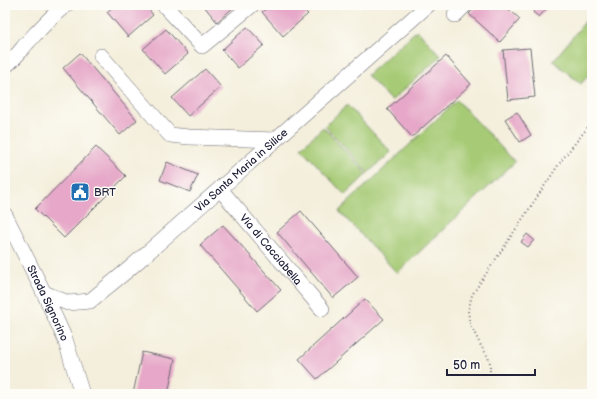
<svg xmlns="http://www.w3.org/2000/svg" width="597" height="399" font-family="'Balsamiq Sans',sans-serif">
<rect width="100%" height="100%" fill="#fdfcf7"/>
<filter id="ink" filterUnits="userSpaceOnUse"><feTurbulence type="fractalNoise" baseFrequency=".025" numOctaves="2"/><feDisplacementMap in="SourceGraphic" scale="8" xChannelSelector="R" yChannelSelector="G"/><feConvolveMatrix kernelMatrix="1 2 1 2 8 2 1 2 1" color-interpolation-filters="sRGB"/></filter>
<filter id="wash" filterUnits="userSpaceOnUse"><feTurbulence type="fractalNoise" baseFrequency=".012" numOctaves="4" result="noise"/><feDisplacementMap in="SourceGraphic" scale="16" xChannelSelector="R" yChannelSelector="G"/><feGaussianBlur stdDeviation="0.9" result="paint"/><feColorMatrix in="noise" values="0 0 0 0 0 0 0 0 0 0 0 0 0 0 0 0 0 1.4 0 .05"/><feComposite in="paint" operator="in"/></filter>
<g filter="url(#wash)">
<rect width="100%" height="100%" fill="#f4efdc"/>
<g fill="#a6ca74" stroke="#647658">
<path d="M588,18L592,22V71L581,84L553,61Z"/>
<path d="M417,30L441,56L391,101L367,75Z"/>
<path d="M457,100L515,162L397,273L339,211Z"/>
<path d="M347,105L391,152L368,173L325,126Z"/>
<path d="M323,127L367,174L345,195L301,148Z"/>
</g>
<g id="blocks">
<g fill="#e6a7c8">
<path d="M115,5H145L153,15L128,37L107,12Z"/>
<path d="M203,5H236L217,22Z"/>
<path d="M271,5H299L308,14L283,36L262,12Z"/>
<path d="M477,5H504L520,19L500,42L469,14Z"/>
<path d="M530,5H546L545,6L547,8L539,17L533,12L535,9Z"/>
<path d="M247,27L264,45L238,68L222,50Z"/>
<path d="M166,29L188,54L165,74L143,49Z"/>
<path d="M530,48L535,97L508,100L503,50Z"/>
<path d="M80,53L137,120L120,135L63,68Z"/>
<path d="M446,56L471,84L412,137L387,109Z"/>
<path d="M205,69L221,87L188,116L172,98Z"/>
<path d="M517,112L531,135L520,142L505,119Z"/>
<path d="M96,147L126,176L64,238L35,209Z"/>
<path d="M167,162L198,175L190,192L160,180Z"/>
<path d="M301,211L358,277L333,298L277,232Z"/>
<path d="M223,225L281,290L257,311L200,245Z"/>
<path d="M527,234L534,240L528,247L521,242Z"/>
<path d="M365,299L384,319L317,379L299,359Z"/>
<path d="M142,352L175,359L168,394H133Z"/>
</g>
</g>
</g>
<g filter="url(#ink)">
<use href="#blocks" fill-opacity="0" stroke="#6c6a73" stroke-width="1"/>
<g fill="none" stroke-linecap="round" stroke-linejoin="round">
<g stroke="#6c6a73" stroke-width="16">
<g id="minor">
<path d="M164,5L202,46L252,5"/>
<path d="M455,15L465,5"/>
<path d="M101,56L170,135L189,137L275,140"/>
<path d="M5,66C14,60 20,51 27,43C39,30 52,15 66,5"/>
<path id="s1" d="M220,189L322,309"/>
<path id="s2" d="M5,215L44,293L65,339L82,394"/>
<path id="s3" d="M44,293L68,303L90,301L129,269L428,5"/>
</g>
</g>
<path stroke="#6c6a73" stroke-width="2" stroke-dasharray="1 3" stroke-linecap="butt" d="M490,371V363L488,357L481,346L470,324L468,311L472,295L561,161L592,122"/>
<use href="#minor" stroke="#fff" stroke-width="15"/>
</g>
</g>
<defs>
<g id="civic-square" transform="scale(1)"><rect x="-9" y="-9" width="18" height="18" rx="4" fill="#1f6fb2" stroke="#fdfcf7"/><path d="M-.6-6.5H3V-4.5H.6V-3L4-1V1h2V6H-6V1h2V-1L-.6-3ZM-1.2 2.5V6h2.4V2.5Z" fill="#fff"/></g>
</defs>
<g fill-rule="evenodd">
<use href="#civic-square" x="80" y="192"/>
</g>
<g text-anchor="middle" stroke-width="3" stroke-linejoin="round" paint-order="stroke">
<g font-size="11" fill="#22223b" stroke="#fdfcf7">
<text dy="4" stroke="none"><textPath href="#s3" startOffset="248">Via Santa Maria in Silice</textPath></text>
<text dy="4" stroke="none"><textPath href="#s1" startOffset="79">Via di Cacciabella</textPath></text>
<text dy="4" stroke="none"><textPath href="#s2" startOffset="98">Strada Signorino</textPath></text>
</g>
<g font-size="11" fill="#22223b" stroke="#fdfcf7" text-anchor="start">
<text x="94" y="196">BRT</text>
</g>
</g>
<rect width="597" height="399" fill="none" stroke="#fdfcf7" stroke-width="20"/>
<path d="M447 369v6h88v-6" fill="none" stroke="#22223b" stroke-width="2"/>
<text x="453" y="369" font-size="12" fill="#22223b" stroke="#fdfcf7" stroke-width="3" paint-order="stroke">50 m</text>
</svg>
